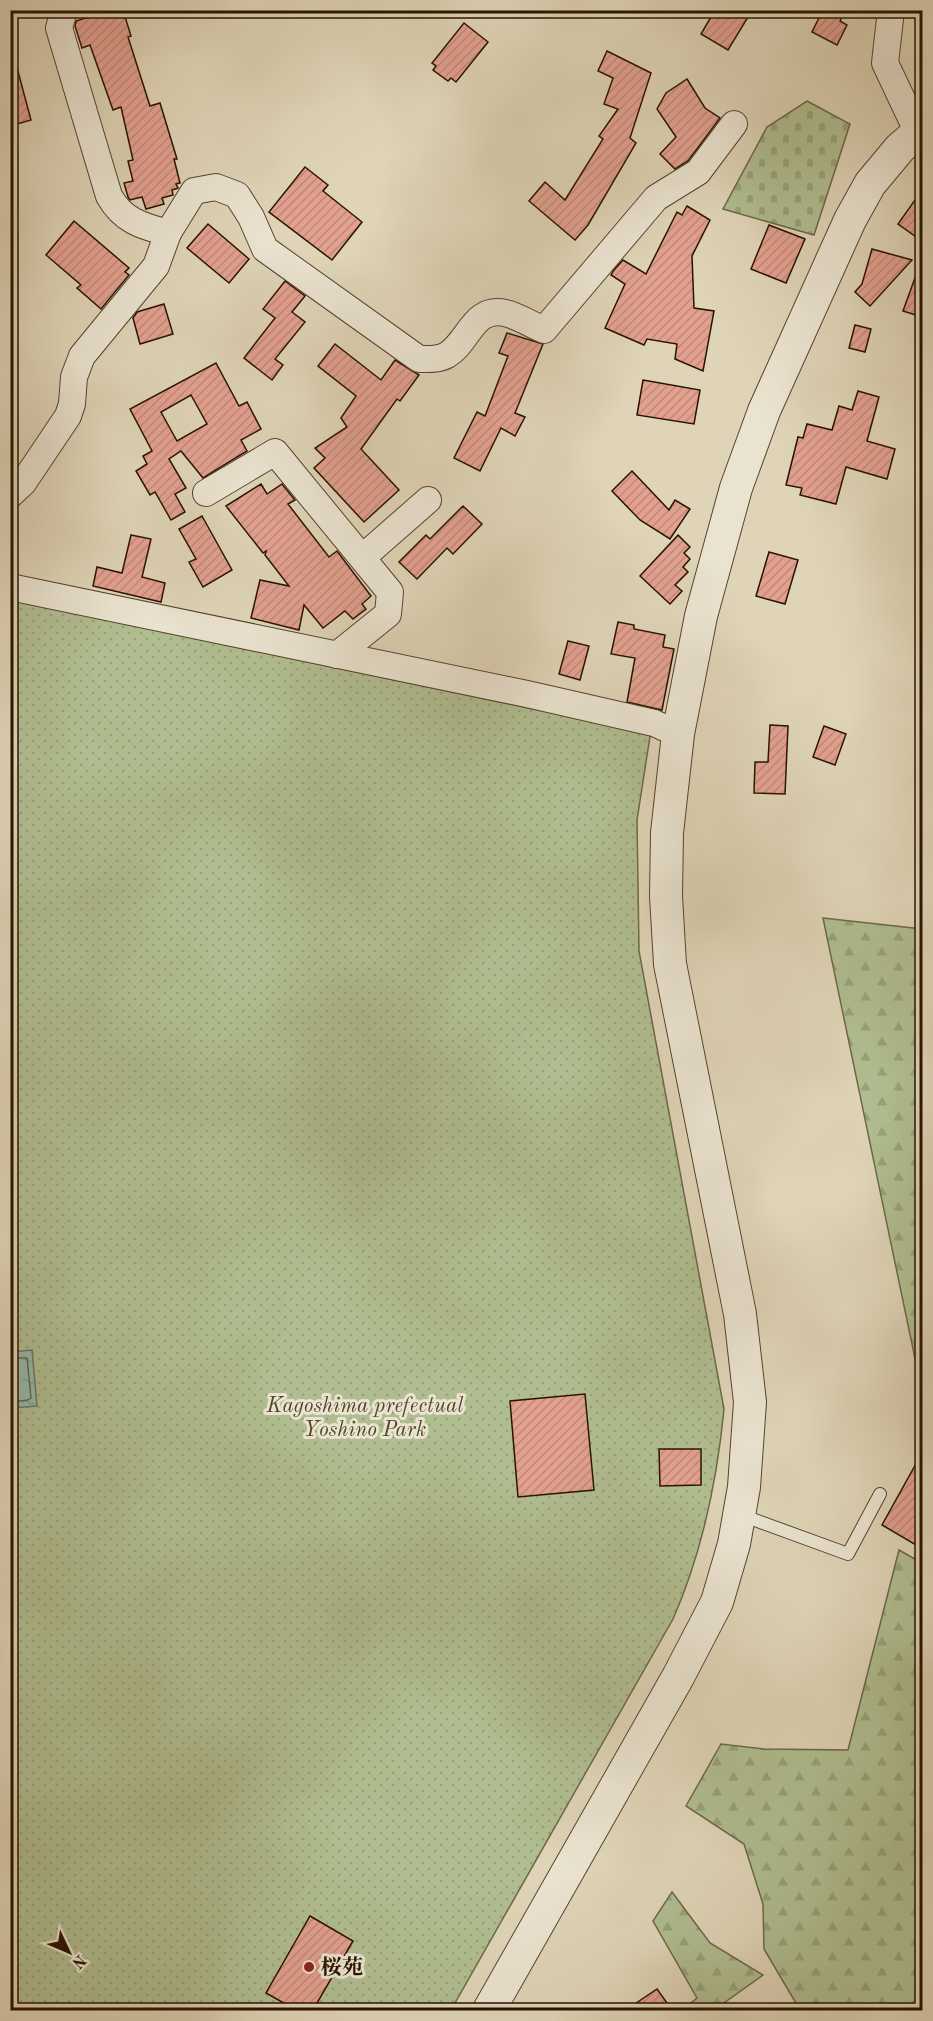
<svg xmlns="http://www.w3.org/2000/svg" width="933" height="2021" font-family="'Old Standard TT','Noto Serif JP',serif">
<defs>
<pattern id="green-dots" width="8" height="8" patternUnits="userSpaceOnUse" patternTransform="scale(1.5)"><rect width="8" height="8" fill="#b0bd90"/><path d="M2 2h.1M6 6h.1" fill="none" stroke="#97a27a" stroke-width="1.8" stroke-linecap="round"/></pattern>
<pattern id="forest-firs" width="22" height="20" patternUnits="userSpaceOnUse" patternTransform="scale(1.5)"><rect width="22" height="20" fill="#b0bd90"/><path d="M5 1l3.5 6h-7zM16 11l3.5 6h-7z" fill="#97a27a"/></pattern>
<pattern id="cemetery-stones" width="16" height="16" patternUnits="userSpaceOnUse" patternTransform="scale(1.5)"><rect width="16" height="16" fill="#b0bd90"/><path d="M2 7V4a2 2 0 0 1 4 0v3zM10 15v-3a2 2 0 0 1 4 0v3z" fill="#97a27a"/></pattern>
<pattern id="water-ripples" width="26" height="14" patternUnits="userSpaceOnUse" patternTransform="scale(1.5)"><rect width="26" height="14" fill="#95b9a8"/><path d="M2 4q2-2 4 0t4 0M15 11q2-2 4 0t4 0" fill="none" stroke="#809e8f"/></pattern>
<pattern id="building-hatch" width="6" height="6" patternUnits="userSpaceOnUse" patternTransform="scale(1.5)"><rect width="6" height="6" fill="#e2a08f"/><path d="M-1 1l2-2M0 6l6-6M5 7l2-2" fill="none" stroke="#c2897a"/></pattern>
</defs>
<rect width="100%" height="100%" fill="#dfd4b7"/>
<filter id="stains"><feTurbulence type="fractalNoise" baseFrequency=".00333" numOctaves="4"/><feColorMatrix values="0 0 0 0 .2 0 0 0 0 .09 0 0 0 0 .02 0 0 0 .5 -.17"/></filter>
<radialGradient id="worn" r=".72"><stop offset=".6" stop-color="#630" stop-opacity="0"/><stop offset="1" stop-color="#630" stop-opacity=".3"/></radialGradient>
<path fill="url(#green-dots)" stroke="#6c6848" stroke-width="1.5" d="M11,600L533,709L651,730L637,820L639,951L724,1409C717,1481 702,1553 673,1619L451,2010H11Z"/>
<g fill="url(#forest-firs)" stroke="#6c6848" stroke-width="1.5">
<path d="M823,918L922,929V1392Z"/>
<path d="M899,1550L922,1563V1815L919,1841L922,1846V2010H800L764,1949L763,1904L744,1844L686,1806L721,1744L764,1749L848,1750Z"/>
<path d="M672,1892L710,1943L763,1975L714,2010H682L697,1998L653,1921Z"/>
</g>
<path fill="url(#cemetery-stones)" stroke="#6c6848" stroke-width="1.5" d="M807,101L850,124L814,235L723,209L767,127Z"/>
<path fill="url(#water-ripples)" stroke="#697765" stroke-width="1.5" d="M32,1350L37,1406L11,1408V1352Z"/>
<g fill="none" stroke-linecap="round" stroke-linejoin="round">
<path stroke="#5e6654" stroke-width="1.5" d="M10,1358H27L31,1398L28,1400L10,1402"/>
</g>
<g fill="url(#building-hatch)" stroke="#281300" stroke-width="1.5" fill-rule="evenodd">
<path d="M112,10H123L131,36L128,37L150,106L160,103L177,159H174L180,183L176,184L178,188L172,190L173,195L162,198L164,204L146,209L142,197L130,200L128,197L124,183L133,181L128,161L133,160L121,107L113,110L90,45L82,48L75,26L76,21Z"/>
<path d="M715,10H737L748,17L728,50L701,34Z"/>
<path d="M823,10H846L840,21L847,25L837,45L812,32Z"/>
<path d="M464,23L488,42L456,82L451,78L448,81L433,70L436,66L432,63Z"/>
<path d="M607,51L651,73L630,138L636,143L588,225L575,240L529,201L545,182L565,200L603,139L599,136L618,109L604,104L613,78L598,71Z"/>
<path d="M16,64L31,120L10,126V65Z"/>
<path d="M687,79L705,108L720,118L688,161L675,169L660,154L676,137L657,109L666,93Z"/>
<path d="M305,167L328,185L323,191L362,222L332,260L269,212Z"/>
<path d="M922,190V241L898,224Z"/>
<path d="M687,206L710,220L692,256L694,308L714,311L703,371L675,359L677,344L647,339L644,345L605,328L625,284L611,275L614,270L623,260L646,274L677,212L682,215Z"/>
<path d="M74,221L129,268L125,272L129,275L101,309L77,288L81,285L46,255Z"/>
<path d="M208,224L249,259L229,283L187,248Z"/>
<path d="M769,225L805,239L786,283L751,269Z"/>
<path d="M872,249L912,260L870,306L855,292L862,284Z"/>
<path d="M920,264L922,265V317L903,311Z"/>
<path d="M285,281L305,296L292,312L305,322L275,359L283,365L272,380L244,358L275,318L263,309Z"/>
<path d="M164,304L173,334L140,344L133,318L137,312Z"/>
<path d="M855,325L871,329L865,352L849,348Z"/>
<path d="M507,333L543,344L515,413L525,417L515,436L501,428L480,471L454,458L477,412L485,416L508,356L499,353Z"/>
<path d="M335,344L381,380L395,360L419,375L400,401L397,399L361,449L399,490L364,522L314,468L325,458L315,448L347,427L341,418L356,396L318,366Z"/>
<path d="M216,363L239,406L247,402L261,429L241,440L247,451L203,478L181,451L169,459L186,488L175,494L185,512L171,520L155,492L150,495L136,471L147,464L143,456L152,451L130,409ZM191,395L207,424L177,441L161,412Z"/>
<path d="M643,380L700,390L694,424L637,415Z"/>
<path d="M858,391L879,397L867,441L895,449L887,479L846,467L836,504L800,495L802,488L786,485L798,437L803,438L807,424L832,430L839,406L852,410Z"/>
<path d="M632,471L669,510L675,500L690,509L670,539L640,520L612,491Z"/>
<path d="M261,484L267,494L282,484L295,500L288,504L329,557L337,551L371,596L362,604L366,609L353,619L345,611L323,628L304,605L299,630L251,618L260,580L289,586L265,555L266,551L263,553L226,506Z"/>
<path d="M463,506L482,524L453,554L447,548L417,579L399,562L426,535L430,539Z"/>
<path d="M202,516L232,570L203,587L189,562L196,559L179,529Z"/>
<path d="M131,535L151,539L142,577L165,583L161,602L93,586L97,567L122,573Z"/>
<path d="M678,535L690,547L684,553L690,559L683,567L688,572L675,585L682,591L670,604L640,576Z"/>
<path d="M769,552L798,560L785,604L756,596Z"/>
<path d="M618,622L634,625V629L665,635L663,647L674,649L662,710L627,702L635,658L611,654Z"/>
<path d="M568,641L589,646L580,680L559,674Z"/>
<path d="M770,725L788,726L785,794L754,793L755,762H768Z"/>
<path d="M824,726L846,734L835,765L813,757Z"/>
<path d="M585,1394L594,1490L518,1497L510,1401Z"/>
<path d="M659,1449H701V1485L660,1486Z"/>
<path d="M922,1453V1535L916,1545L882,1525Z"/>
<path d="M310,1916L353,1941L313,2010H296L266,1993Z"/>
<path d="M657,1989L672,2010H626Z"/>
</g>
<g fill="none" stroke-linecap="round" stroke-linejoin="round">
<g stroke="#56432e" stroke-width="14">
<path id="service" d="M741,1515L848,1554L880,1494"/>
</g>
<g stroke="#56432e" stroke-width="28">
<g id="minor">
<path d="M64,10L59,28L109,196C123,221 142,226 168,233L194,191L216,187L237,195L251,217L265,249L419,359C429,359 438,360 447,355C469,342 473,306 505,313C518,316 532,325 544,330L656,198L698,172L734,124"/>
<path d="M891,10L885,63L918,133"/>
<path d="M206,493L275,452L390,592L388,614L337,655"/>
<path d="M10,495L23,483L68,416L72,404L74,377L82,356L156,266L168,233"/>
<path d="M363,557L428,500"/>
<path d="M10,587L527,694L654,723L678,734"/>
</g>
</g>
<g stroke="#56432e" stroke-width="34">
<path id="tertiary" d="M489,2010L678,1677L717,1602L734,1544L744,1487L750,1402L740,1314L670,964L666,896L667,833L678,734L701,616L736,488L764,411L850,220L870,184L900,148L922,129"/>
</g>
<use href="#service" stroke="#eae3d0" stroke-width="12"/>
<use href="#minor" stroke="#eae3d0" stroke-width="26"/>
<use href="#tertiary" stroke="#eae3d0" stroke-width="32"/>
</g>
<circle fill="#8f2418" stroke="#eae3d0" stroke-width="2" cx="309" cy="1967" r="6"/>
<g text-anchor="middle" stroke-width="6" stroke-linejoin="round" paint-order="stroke">
<g font-size="21" font-style="italic" fill="#51462b" stroke="#eae3d0">
<text x="365" y="1412">Kagoshima prefectual<tspan x="365" dy="24">Yoshino Park</tspan></text>
</g>
<g font-size="21" font-weight="bold" fill="#281300" stroke="#eae3d0" text-anchor="start">
<text x="321" y="1974">桜苑</text>
</g>
</g>
<rect width="933" height="2021" fill="none" stroke="#dfd4b7" stroke-width="36"/>
<rect x="12" y="12" width="909" height="1997" fill="none" stroke="#281300" stroke-width="3"/>
<rect x="18" y="18" width="897" height="1985" fill="none" stroke="#281300" stroke-width="1.5"/>
<g transform="translate(69 1952) rotate(134)" stroke="#eae3d0" stroke-width="4.5" paint-order="stroke">
<path d="M0-4.5L10 22L0 15L-10 22Z" fill="#281300"/>
<text y="-9" font-size="16" font-weight="bold" text-anchor="middle" fill="#281300">N</text>
</g>
<rect width="100%" height="100%" filter="url(#stains)"/>
<rect width="100%" height="100%" fill="url(#worn)"/>
</svg>
